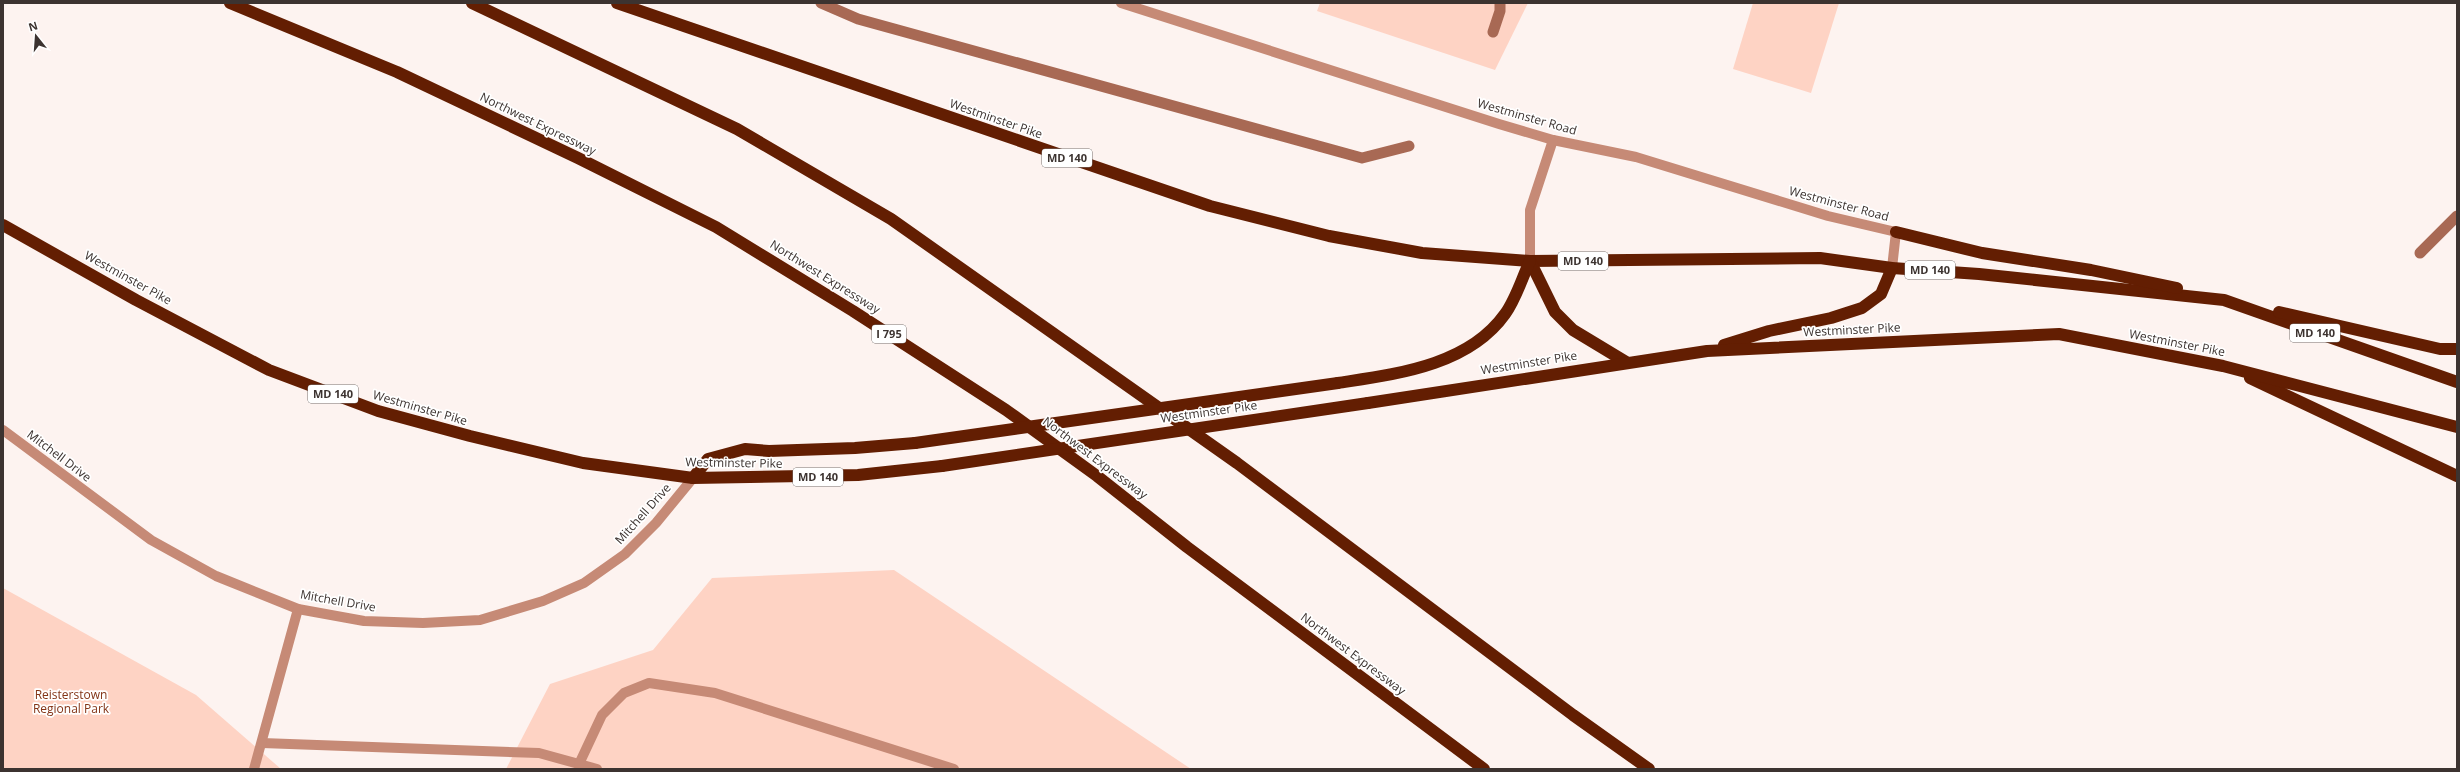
<svg xmlns="http://www.w3.org/2000/svg" width="2460" height="772" font-family="'Open Sans',sans-serif">
<rect width="100%" height="100%" fill="#fdf3f0"/>
<g fill="#fed3c4">
<path d="M1320,3H1528L1495,70L1317,11Z"/>
<path d="M1753,3H1839L1811,93L1733,69Z"/>
<path d="M894,570L1191,769H506L550,684L653,650L712,578Z"/>
<path d="M3,588L196,695L281,769H3Z"/>
</g>
<g fill="none" stroke-linecap="round" stroke-linejoin="round">
<g stroke="#a86954" stroke-width="11">
<path d="M821,3L858,19L1362,158L1409,146"/>
<path d="M1493,32L1500,11V3"/>
<path d="M2420,253L2457,216"/>
</g>
<g stroke="#c68a76" stroke-width="10">
<path d="M1121,3L1499,124L1553,140L1636,157L1828,216L1896,232L1892,268"/>
<path d="M1530,261V210L1553,140"/>
<path d="M3,430L151,540L216,576L298,609L364,621L423,623L480,620L543,601L584,583L625,554L656,523L693,478"/>
<path d="M262,743L539,753L597,769"/>
<path d="M579,764L602,715L624,693L649,683L715,693L954,769"/>
<path d="M254,769L298,609"/>
</g>
<g stroke="#631e02" stroke-width="12">
<path d="M230,3L397,72L578,158L716,227L853,311L1006,410L1097,476L1187,547L1484,769"/>
<path d="M472,3L737,129L891,219L1237,463L1573,715L1649,769"/>
<path d="M617,3L1210,206L1329,236L1422,253L1530,261L1820,258L1892,268L1979,274L2224,300L2457,382"/>
<path d="M3,225L136,300L269,370L378,411L470,436L583,463L693,478L858,475L942,466"/>
<path d="M1896,232L1982,253L2091,270L2177,288"/>
<path d="M1530,261L1555,312L1573,330L1626,362"/>
<path d="M2279,312L2440,349H2457"/>
<path d="M1724,345L1769,331L1831,318L1862,308L1881,294L1892,268"/>
<path d="M2250,378L2457,476"/>
<path d="M1338,383C1396,374 1468,366 1505,314C1516,299 1522,278 1530,261"/>
<path d="M1368,403L1707,351L2059,334L2223,366L2457,427"/>
<path d="M693,478L708,459L745,449L769,451L855,448L915,443"/>
</g>
<g stroke="#631e02" stroke-width="12">
<path d="M915,443L1338,383"/>
<path d="M942,466L1368,403"/>
</g>
</g>
<g text-anchor="middle" stroke-width="3.5" stroke-linejoin="round" paint-order="stroke">
<g fill="#fff" stroke="#76706e" stroke-width="1">
<rect x="1042" y="149" width="50" height="18" rx="3"/>
<rect x="1558" y="252" width="50" height="18" rx="3"/>
<rect x="1905" y="261" width="50" height="18" rx="3"/>
<rect x="2290" y="324" width="50" height="18" rx="3"/>
<rect x="872" y="325" width="34" height="18" rx="3"/>
<rect x="308" y="385" width="50" height="18" rx="3"/>
<rect x="793" y="468" width="50" height="18" rx="3"/>
</g>
<g font-size="11" font-weight="bold" fill="#3c3330">
<text x="1067" y="162">MD 140</text>
<text x="1583" y="265">MD 140</text>
<text x="1930" y="274">MD 140</text>
<text x="2315" y="337">MD 140</text>
<text x="889" y="338">I 795</text>
<text x="333" y="398">MD 140</text>
<text x="818" y="481">MD 140</text>
</g>
<g font-size="12" fill="#3c3330" stroke="#fff">
<text transform="translate(1527 117) rotate(16)" y="4">Westminster Road</text>
<text transform="translate(996 119) rotate(19)" y="4">Westminster Pike</text>
<text transform="translate(538 124) rotate(26)" y="4">Northwest Expressway</text>
<text transform="translate(1839 204) rotate(15)" y="4">Westminster Road</text>
<text transform="translate(825 277) rotate(32)" y="4">Northwest Expressway</text>
<text transform="translate(128 278) rotate(29)" y="4">Westminster Pike</text>
<text transform="translate(1852 330) rotate(-3)" y="4">Westminster Pike</text>
<text transform="translate(2177 343) rotate(11)" y="4">Westminster Pike</text>
<text transform="translate(1529 363) rotate(-9)" y="4">Westminster Pike</text>
<text transform="translate(420 408) rotate(16)" y="4">Westminster Pike</text>
<text transform="translate(1209 412) rotate(-8)" y="4">Westminster Pike</text>
<text transform="translate(59 456) rotate(37)" y="4">Mitchell Drive</text>
<text transform="translate(1095 458) rotate(37)" y="4">Northwest Expressway</text>
<text transform="translate(734 463) rotate(1)" y="4">Westminster Pike</text>
<text transform="translate(643 514) rotate(-48)" y="4">Mitchell Drive</text>
<text transform="translate(338 601) rotate(10)" y="4">Mitchell Drive</text>
<text transform="translate(1353 654) rotate(37)" y="4">Northwest Expressway</text>
</g>
<g font-size="12" fill="#833416" stroke="#fff">
<text x="71" y="699">Reisterstown<tspan x="71" dy="14">Regional Park</tspan></text>
</g>
</g>
<rect width="2460" height="772" fill="none" stroke="#3c3330" stroke-width="8"/>
<g transform="translate(36 36) rotate(343)" stroke="#ffffff" stroke-width="3" paint-order="stroke">
<path d="M0-3L7 15L0 10L-7 15Z" fill="#3c3330"/>
<text y="-6" font-size="11" font-weight="bold" text-anchor="middle" fill="#3c3330">N</text>
</g>
</svg>
